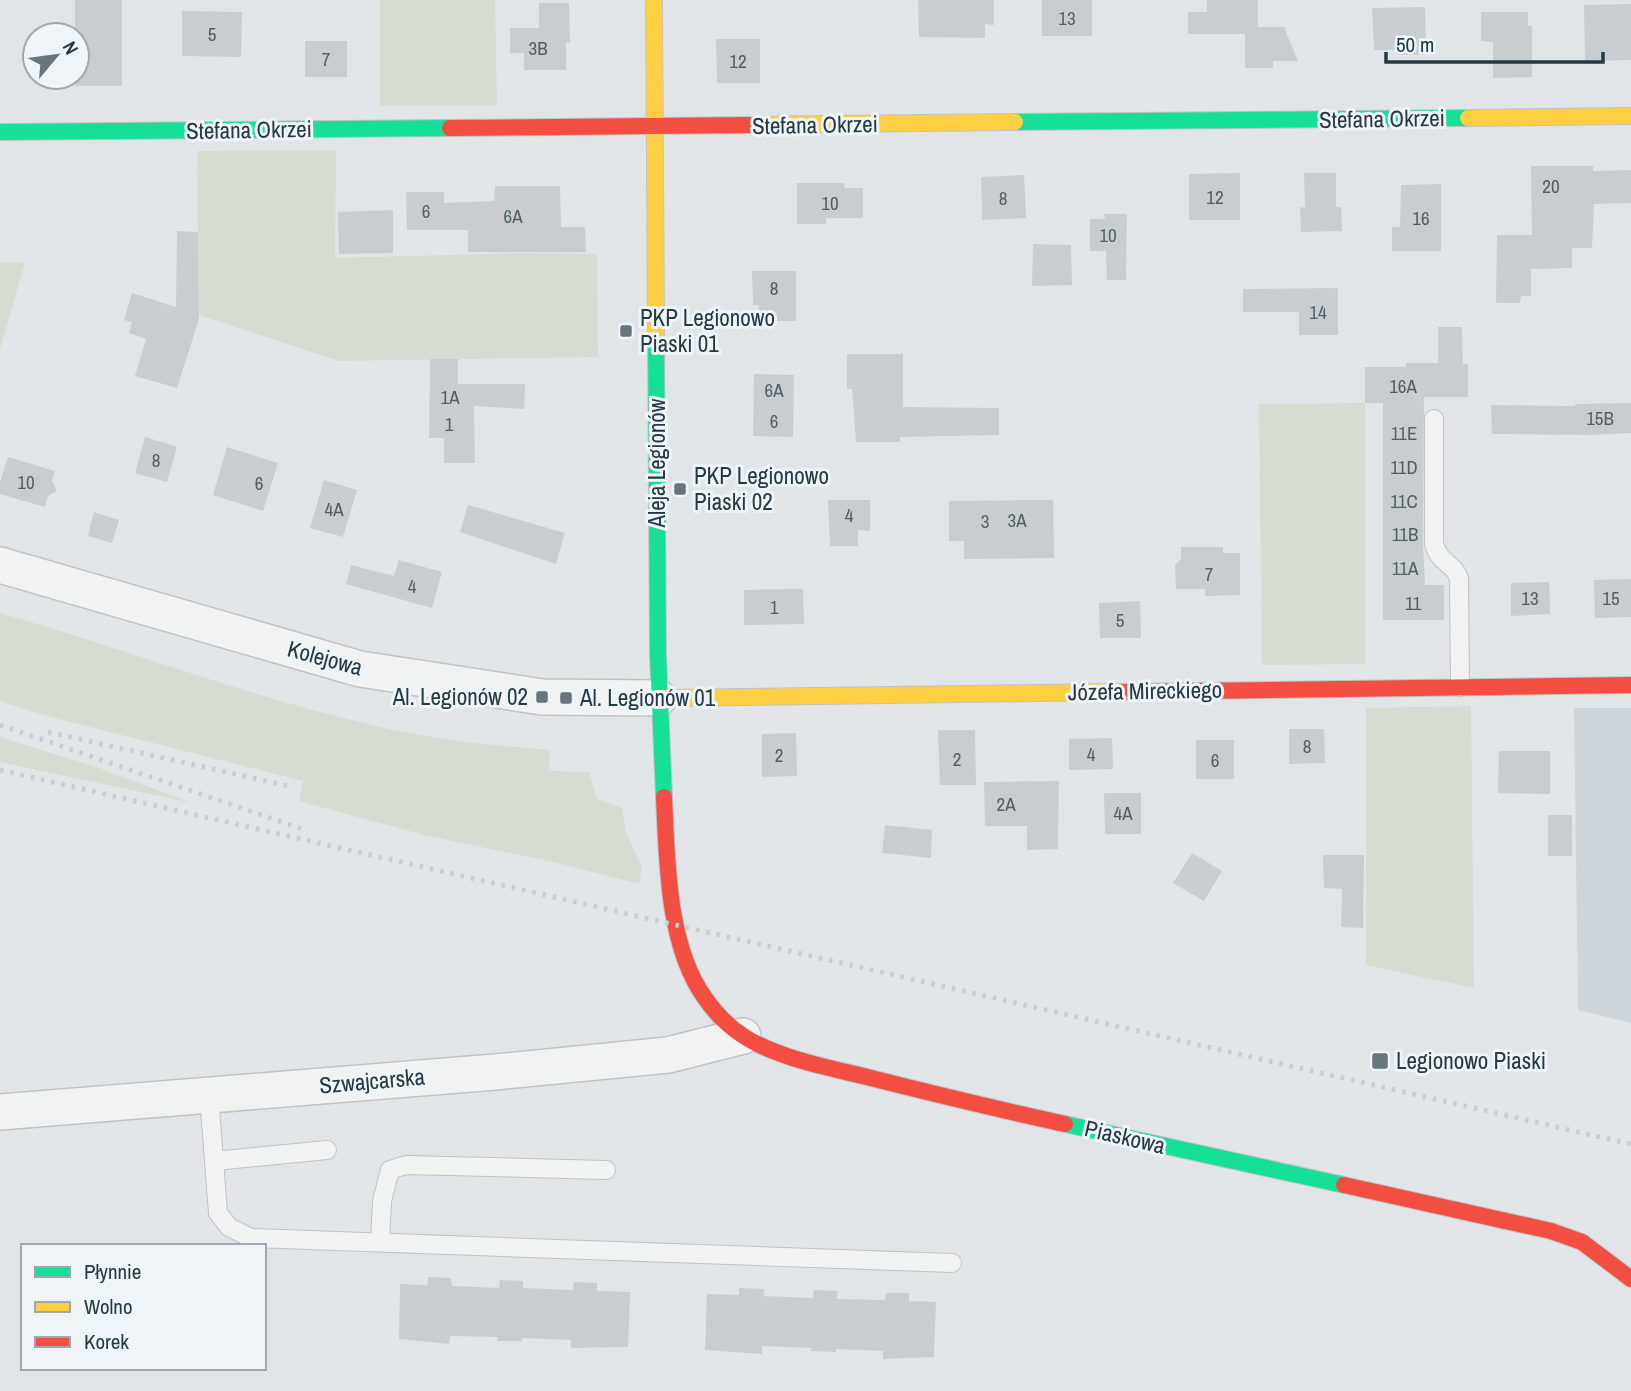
<svg xmlns="http://www.w3.org/2000/svg" width="1631" height="1391" font-family="'Archivo Narrow',sans-serif">
<rect width="100%" height="100%" fill="#e2e5e7"/>
<path fill="#cfd6db" d="M1574,708H1631V1023L1578,1010Z"/>
<g fill="#d5dcd1">
<path d="M380,0H495L497,106H380Z"/>
<path d="M336,150L335,258L522,253L597,254L598,357L339,361L199,315L197,151Z"/>
<path d="M0,262H25L0,349Z"/>
<path d="M1365,403V664L1262,665L1259,404Z"/>
<path d="M0,613C126,649 249,697 376,726C433,740 492,745 550,750L549,771L589,772L597,799L622,808L626,833L642,867L639,884L558,863L424,835L299,801L303,781L43,715L0,701Z"/>
<path d="M1471,706L1474,988L1366,965V708Z"/>
<path d="M0,737L99,768L192,803L0,762Z"/>
</g>
<g fill="#cacdcf">
<rect x="75" y="0" width="47" height="86"/>
<path d="M918,0H994V25L985,24V38L919,37Z"/>
<rect x="1042" y="0" width="50" height="36"/>
<path d="M1207,0H1258V27H1284L1298,61H1273V68H1245V34H1188V12H1207Z"/>
<path d="M539,3H569L570,43H566V70H524V53H510V28H539Z"/>
<path d="M1631,4V60L1585,61L1584,5Z"/>
<path d="M1425,7L1426,55H1398V50H1374L1372,8Z"/>
<path d="M182,11L242,12L241,57L182,56Z"/>
<path d="M1481,12H1528V26H1532V77L1493,78V42L1481,41Z"/>
<path d="M716,39H760V83H717Z"/>
<rect x="305" y="41" width="42" height="36"/>
<path d="M1531,166H1593V171L1631,170V203L1594,204L1592,248H1572V268L1531,269V296H1521L1520,303H1496L1497,235H1532Z"/>
<path d="M1240,173V220H1189V174Z"/>
<path d="M1304,173H1336V207H1341L1342,231L1301,232L1300,207L1305,208Z"/>
<path d="M1024,175L1026,218L982,220L981,177Z"/>
<path d="M797,183H844L845,188H863V218H826V224H797Z"/>
<path d="M1441,184V251H1392V227H1400L1401,185Z"/>
<path d="M495,186H560L561,227H585L586,252H468V230H407L406,192H444V203L494,201Z"/>
<path d="M393,210V253L339,254L338,212Z"/>
<path d="M1104,214H1127L1126,280H1107L1106,251H1090V219H1105Z"/>
<path d="M177,231L198,232L199,319L177,388L135,376L146,339L129,333L132,322L124,320L132,293L176,307Z"/>
<path d="M1033,244L1071,245L1072,285L1032,286Z"/>
<path d="M752,271H796V321H759V305H753Z"/>
<path d="M1338,288V335H1299V312H1243V289Z"/>
<path d="M1438,327H1462L1463,364H1468V397H1424L1423,544L1425,585H1444V620H1383V403H1365V367H1406V363H1438Z"/>
<path d="M847,354H903V407L999,408V435L900,437V442H856L852,389H847Z"/>
<path d="M430,359H458V384H525L524,409L474,406L475,463H444V438H429Z"/>
<path d="M754,374L794,375L793,437L753,436Z"/>
<path d="M1631,403V433L1588,435L1492,434L1491,405L1575,406V404Z"/>
<path d="M145,437L177,447L167,482L135,473Z"/>
<path d="M227,447L278,463L263,511L213,495Z"/>
<path d="M8,457L55,471L52,481L57,491L48,496L45,507L0,494V482Z"/>
<path d="M324,480L357,490L343,537L310,528Z"/>
<path d="M828,500H870V531L858,530V546H830Z"/>
<path d="M1053,500L1054,558L964,559V541H949V501Z"/>
<path d="M468,505L565,533L556,564L460,532Z"/>
<path d="M94,512L119,520L112,543L88,536Z"/>
<path d="M1181,547H1223V553H1240V595L1205,596V589H1176L1175,565L1181,559Z"/>
<path d="M399,560L442,572L432,608L346,584L351,565L394,576Z"/>
<path d="M1631,579V617L1595,618L1594,580Z"/>
<path d="M1549,582L1550,614L1511,616V583Z"/>
<path d="M788,589H803L804,624L744,625V590Z"/>
<path d="M1140,601L1141,638H1100L1099,603Z"/>
<path d="M1289,729H1324L1325,763L1289,764Z"/>
<path d="M938,730H975L976,785H940Z"/>
<path d="M796,733L797,776L762,777V734Z"/>
<path d="M1112,738L1113,769L1069,770V739Z"/>
<rect x="1196" y="740" width="38" height="39"/>
<path d="M1499,751H1550V794L1498,793Z"/>
<path d="M1059,781L1058,849L1027,850V826H985L984,782Z"/>
<path d="M1104,793H1141V834H1105Z"/>
<rect x="1548" y="815" width="24" height="41"/>
<path d="M885,825L932,830L931,858L882,853Z"/>
<path d="M1192,853L1222,871L1204,901L1173,883Z"/>
<path d="M1323,855H1364L1363,928L1341,927L1342,889L1324,888Z"/>
<path d="M428,1277L451,1278L452,1286L499,1288L500,1280L523,1281V1288L573,1290L574,1282L597,1283V1291L630,1292L628,1347L571,1348V1340L522,1338V1341H497L498,1337L450,1336L449,1344L399,1339L400,1284L427,1285Z"/>
<path d="M739,1288L764,1289V1296L813,1298L814,1290L838,1291L837,1299L885,1300L886,1293H909V1301L936,1302L934,1357L883,1359V1351L836,1349V1352L811,1351V1348L762,1346V1354L705,1350L707,1294L739,1295Z"/>
</g>
<g fill="none" stroke-linecap="round" stroke-linejoin="round">
<g stroke="#c0c3c5" stroke-width="20">
<g id="lane">
<path d="M1434,419V544C1440,565 1454,562 1459,579L1460,687"/>
<path d="M209,1095L218,1213L229,1227L251,1238L952,1263"/>
<path d="M214,1161L327,1150"/>
<path d="M380,1242L382,1201L390,1170L406,1165L606,1170"/>
</g>
</g>
<g stroke="#c0c3c5" stroke-width="38">
<g id="street">
<path d="M0,565L360,669L542,697L659,698"/>
<path d="M0,1112L495,1072L668,1055L743,1036"/>
</g>
</g>
<g stroke="#c0c3c5" stroke-width="18">
<g id="fast">
<path d="M1015,122L1468,118"/>
<path d="M0,132L450,128"/>
<path d="M656,336L658,655L664,797"/>
<path d="M1065,1124L1344,1185"/>
</g>
</g>
<g stroke="#c0c3c5" stroke-width="18">
<g id="slow">
<path d="M654,0L656,336"/>
<path d="M1468,118L1631,116"/>
<path d="M749,125L1015,122"/>
<path d="M659,698L1122,692"/>
</g>
</g>
<g stroke="#c0c3c5" stroke-width="18">
<g id="jam">
<path d="M450,128L749,125"/>
<path d="M1122,692L1631,685"/>
<path d="M664,797C667,859 667,946 705,998C714,1011 728,1026 742,1035C774,1057 826,1067 863,1076C930,1093 997,1109 1065,1124"/>
<path d="M1344,1185L1551,1231L1582,1242L1631,1279"/>
</g>
</g>
<use href="#lane" stroke="#f1f3f3" stroke-width="18"/>
<use href="#street" stroke="#f1f3f3" stroke-width="35"/>
<use href="#fast" stroke="#16e098" stroke-width="16"/>
<use href="#slow" stroke="#ffcf43" stroke-width="16"/>
<use href="#jam" stroke="#f24e42" stroke-width="16"/>
<g stroke="#c9cdcf" stroke-width="5" stroke-dasharray="3.5 7" stroke-linecap="butt">
<path d="M0,725L308,831"/>
<path d="M48,732L293,787"/>
<path d="M0,770L1631,1144"/>
</g>
</g>
<g fill="#68757c" stroke="#eef4f7" stroke-width="2.5">
<rect x="619" y="324" width="14" height="14" rx="3.5"/>
<rect x="673" y="482" width="14" height="14" rx="3.5"/>
<rect x="535" y="690" width="14" height="14" rx="3.5"/>
<rect x="559" y="691" width="14" height="14" rx="3.5"/>
<rect x="1371" y="1052" width="18" height="18" rx="3.5"/>
</g>
<g text-anchor="middle" stroke-width="6" stroke-linejoin="round" paint-order="stroke">
<g font-size="19" fill="#505e66">
<text x="1067" y="25">13</text>
<text x="212" y="41">5</text>
<text x="538" y="55">3B</text>
<text x="326" y="66">7</text>
<text x="738" y="68">12</text>
<text x="1551" y="193">20</text>
<text x="1215" y="204">12</text>
<text x="1003" y="205">8</text>
<text x="830" y="210">10</text>
<text x="426" y="218">6</text>
<text x="513" y="223">6A</text>
<text x="1421" y="225">16</text>
<text x="1108" y="242">10</text>
<text x="774" y="295">8</text>
<text x="1318" y="319">14</text>
<text x="1403" y="393">16A</text>
<text x="774" y="397">6A</text>
<text x="450" y="404">1A</text>
<text x="1600" y="425">15B</text>
<text x="774" y="428">6</text>
<text x="449" y="431">1</text>
<text x="1404" y="440">11E</text>
<text x="156" y="467">8</text>
<text x="1404" y="474">11D</text>
<text x="26" y="489">10</text>
<text x="259" y="490">6</text>
<text x="1404" y="508">11C</text>
<text x="334" y="516">4A</text>
<text x="849" y="522">4</text>
<text x="1017" y="527">3A</text>
<text x="985" y="528">3</text>
<text x="1405" y="541">11B</text>
<text x="1405" y="575">11A</text>
<text x="1209" y="581">7</text>
<text x="412" y="593">4</text>
<text x="1530" y="605">13</text>
<text x="1611" y="605">15</text>
<text x="1413" y="610">11</text>
<text x="774" y="614">1</text>
<text x="1120" y="627">5</text>
<text x="1307" y="753">8</text>
<text x="1091" y="761">4</text>
<text x="779" y="762">2</text>
<text x="957" y="766">2</text>
<text x="1215" y="767">6</text>
<text x="1006" y="811">2A</text>
<text x="1123" y="820">4A</text>
</g>
<g font-size="23" fill="#263842" stroke="#eef4f7">
<text transform="translate(1382 119) rotate(-1)" y="8">Stefana Okrzei</text>
<text transform="translate(815 125) rotate(-1)" y="8">Stefana Okrzei</text>
<text transform="translate(249 130) rotate(-1)" y="8">Stefana Okrzei</text>
<text transform="translate(657 463) rotate(-90)" y="8">Aleja Legionów</text>
<text transform="translate(325 658) rotate(15)" y="8">Kolejowa</text>
<text transform="translate(1145 691) rotate(-1)" y="8">Józefa Mireckiego</text>
<text transform="translate(372 1081) rotate(-5)" y="8">Szwajcarska</text>
<text transform="translate(1125 1137) rotate(13)" y="8">Piaskowa</text>
</g>
<g font-size="23" fill="#263842" stroke="#eef4f7" text-anchor="start">
<text x="640" y="326">PKP Legionowo<tspan x="640" dy="26">Piaski 01</tspan></text>
<text x="694" y="484">PKP Legionowo<tspan x="694" dy="26">Piaski 02</tspan></text>
<text x="528" y="705" text-anchor="end">Al. Legionów 02</text>
<text x="580" y="706">Al. Legionów 01</text>
<text x="1396" y="1069">Legionowo Piaski</text>
</g>
</g>
<rect x="21" y="1244" width="245" height="126" fill="#eef4f7" stroke="#9ea9af" stroke-width="2"/>
<rect x="35" y="1267" width="35" height="10" fill="#16e098" stroke="#9ea9af" stroke-width="2"/>
<text x="84" y="1279" font-size="21" fill="#263842">Płynnie</text>
<rect x="35" y="1302" width="35" height="10" fill="#ffcf43" stroke="#9ea9af" stroke-width="2"/>
<text x="84" y="1314" font-size="21" fill="#263842">Wolno</text>
<rect x="35" y="1337" width="35" height="10" fill="#f24e42" stroke="#9ea9af" stroke-width="2"/>
<text x="84" y="1349" font-size="21" fill="#263842">Korek</text>
<g transform="translate(56 56) rotate(61)"><circle r="33" fill="#eef4f7" stroke="#9ea9af" stroke-width="2"/>
<path d="M0-5L12 26L0 18L-12 26Z" fill="#68757c"/>
<text y="-10" font-size="19" font-weight="bold" text-anchor="middle" fill="#263842">N</text>
</g>
<path d="M1386 52v10h217v-10" fill="none" stroke="#263842" stroke-width="3.5"/>
<text x="1396" y="52" font-size="21" fill="#263842" stroke="#eef4f7" stroke-width="5" paint-order="stroke">50 m</text>
</svg>
